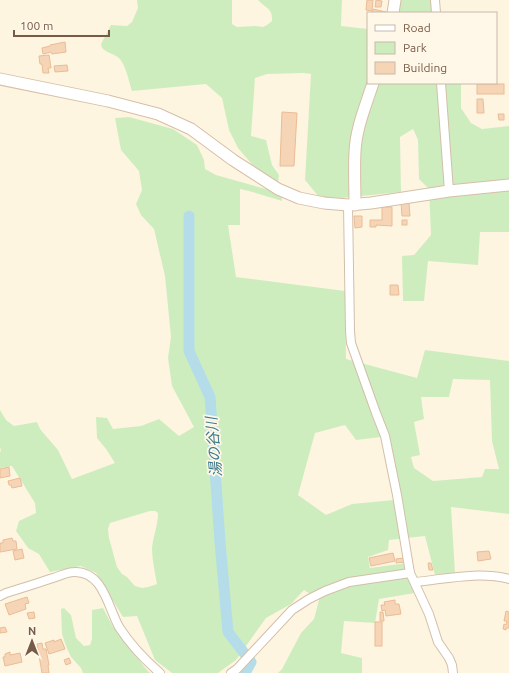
<svg xmlns="http://www.w3.org/2000/svg" width="509" height="673" font-family="Ubuntu,'Noto Sans JP',sans-serif">
<rect width="100%" height="100%" fill="#fef5e1"/>
<g fill="#ceedbf" fill-rule="evenodd">
<path d="M137,0H232V24L237,27L255,26L263,27L267,25L272,21C273,8 265,8 258,0H342L341,26L368,29V83H461V108L471,123L482,129L509,126V232H480L478,265L428,261L424,301H403L402,256L414,255L431,235L429,189L419,179L418,140L413,129L400,137L401,192L342,198L319,197L305,180L311,74L304,73L267,74L255,78L251,136L266,140L272,165L279,175L278,183L255,168L238,148L229,130L222,98L206,84L132,91C129,82 125,60 116,56C111,53 106,52 102,48L101,44L111,25L127,26L132,22L138,8Z"/>
<path d="M399,0H433L434,13H397Z"/>
<path d="M129,117L173,129L197,145L204,160L205,169L216,175L269,190L282,196V201L249,191L240,189V225H228L236,277L345,291L346,359L417,378L425,350L509,361V514L451,507L455,573L435,575L425,536L389,540L388,550L368,557L370,568L407,563L415,593L379,599L375,623L344,621L341,653L362,658V673H278L282,669L301,633L314,619L319,600L304,590L291,604L266,618L236,660L218,673H172L155,660L137,616L123,617L96,573L81,566L50,572L39,554L28,548L16,531L19,521L36,513L35,503L12,466L0,468V452L1,451L0,447V410L6,420L14,426L37,422L40,429L58,450L72,479L115,463L106,449L97,438L96,417L107,418L113,429L141,426L159,419L179,436L194,427L172,386L168,358L171,337L165,276L154,229L141,215L136,204L142,190L139,171L121,150L115,118ZM453,379L490,380L492,441L499,469H485L482,477L433,481L414,468L411,457L420,455L414,422L424,419L421,397H449ZM345,425L356,440L381,437L394,500L352,504L326,515L298,495L315,433ZM150,511H155L158,513C158,525 153,537 152,548C152,558 155,574 157,584L148,587L142,588L135,586L127,577L122,574L117,567L109,538L108,529L110,523Z"/>
<path d="M64,608L71,615L76,638L84,646L90,645L92,639V610L103,608L112,625L146,669L150,673H83L81,668L71,657L66,646L62,634L61,609Z"/>
</g>
<g fill="none" stroke-linecap="round" stroke-linejoin="round">
<path stroke="#b4dde9" stroke-width="11" d="M189,216V351L210,397L220,542L228,632L251,662L245,673"/>
</g>
<g fill="#f6d5b7" stroke="#eabc96">
<path d="M367,0H373L372,11L366,10Z"/>
<path d="M376,0L382,1L381,7H375Z"/>
<path d="M373,9L386,12V13H373Z"/>
<path d="M65,42L66,52L52,54L51,52L43,54L42,48L50,46V45Z"/>
<path d="M49,55L51,68H48L49,73H43L42,64H40L39,56Z"/>
<path d="M67,65L68,71L55,72L54,66Z"/>
<rect x="477" y="84" width="27" height="10"/>
<path d="M477,99H483L484,113H477Z"/>
<path d="M282,112L297,113L294,166H280Z"/>
<path d="M498,114H504V120H499Z"/>
<path d="M401,203H409L410,216H402Z"/>
<path d="M382,207H392V226L376,225V227H370V220H382Z"/>
<path d="M354,216H362V227L355,228Z"/>
<rect x="402" y="220" width="5" height="5"/>
<path d="M390,285H398L399,295H390Z"/>
<path d="M9,467L10,476L0,478V469Z"/>
<path d="M20,478L22,486L12,488L11,485H9L8,481Z"/>
<path d="M12,538L13,541H16L17,549L0,552V543H3V540Z"/>
<path d="M22,549L24,558L15,560L13,551Z"/>
<path d="M489,551L491,559L478,561L477,552Z"/>
<path d="M393,553L395,561L371,566L369,558Z"/>
<path d="M404,558L405,562L396,563V559Z"/>
<path d="M428,563H431L433,570H429Z"/>
<path d="M27,597L29,603L25,604L26,609L9,615L5,604Z"/>
<path d="M395,600V604H399L401,614L386,616L385,610L382,611L381,605H385L384,602Z"/>
<path d="M506,611L509,612V628H506V630L503,629L504,624L506,625L507,621H504Z"/>
<path d="M34,612L35,618L29,619L27,613Z"/>
<path d="M380,612H383L384,621H380Z"/>
<rect x="375" y="622" width="7" height="24"/>
<path d="M5,627L7,632L0,633V628Z"/>
<path d="M61,639L65,649L49,654L45,643L54,640V642Z"/>
<path d="M42,643L43,649H46L49,665H48L49,673H42L37,644Z"/>
<path d="M10,652V655L20,653L22,662L5,666L3,657H5V654Z"/>
<path d="M69,658L71,663L66,665L64,660Z"/>
</g>
<g fill="none" stroke-linecap="round" stroke-linejoin="round">
<g stroke="#d2bfaa" stroke-width="10">
<g id="street">
<path d="M435,0L436,13"/>
<path d="M441,83L449,191"/>
<path d="M348,205L350,331L351,343L376,413L385,436L397,495L410,573L429,614L438,642L449,658L452,665L453,673"/>
<path d="M415,582C446,579 478,571 509,579"/>
<path d="M0,596L6,593C22,588 38,583 53,578C60,576 67,572 74,572C103,571 108,607 119,627C130,644 145,660 160,673"/>
<path d="M231,673L237,669L292,610L309,599L325,591L349,582L410,573"/>
</g>
</g>
<g stroke="#d6bfa7" stroke-width="13">
<g id="secondary">
<path d="M393,13L395,0"/>
<path d="M0,79L108,101L158,114L191,129L233,160L278,189L299,198L324,203L348,205L371,203L449,191L509,185"/>
<path d="M355,205C355,187 354,169 355,152C356,128 366,105 373,83"/>
</g>
</g>
<use href="#street" stroke="#fff" stroke-width="8"/>
<use href="#secondary" stroke="#fff" stroke-width="11"/>
</g>
<g text-anchor="middle" stroke-width="3.5" stroke-linejoin="round" paint-order="stroke">
<g font-size="15" font-style="italic" fill="#3d7a8d" stroke="#fff8e9">
<text transform="translate(214 447) rotate(-95)" y="5">湯の谷川</text>
</g>
</g>
<rect x="367" y="12" width="130" height="72" fill="#fff8e9" stroke="#c9b9a8"/>
<rect x="375" y="25" width="20" height="6" fill="#ffffff" stroke="#c9b9a8"/>
<text x="403" y="32" font-size="12" fill="#785b46">Road</text>
<rect x="375" y="42" width="20" height="12" fill="#ceedbf" stroke="#c9b9a8"/>
<text x="403" y="52" font-size="12" fill="#785b46">Park</text>
<rect x="375" y="62" width="20" height="12" fill="#f6d5b7" stroke="#c9b9a8"/>
<text x="403" y="72" font-size="12" fill="#785b46">Building</text>
<g transform="translate(32 641)" stroke="#fff8e9" stroke-width="3" paint-order="stroke">
<path d="M0-3L7 15L0 10L-7 15Z" fill="#785b46"/>
<text y="-6" font-size="11" font-weight="bold" text-anchor="middle" fill="#785b46">N</text>
</g>
<path d="M14 30v6h95v-6" fill="none" stroke="#785b46" stroke-width="2"/>
<text x="20" y="30" font-size="12" fill="#785b46" stroke="#fff8e9" stroke-width="3" paint-order="stroke">100 m</text>
</svg>
